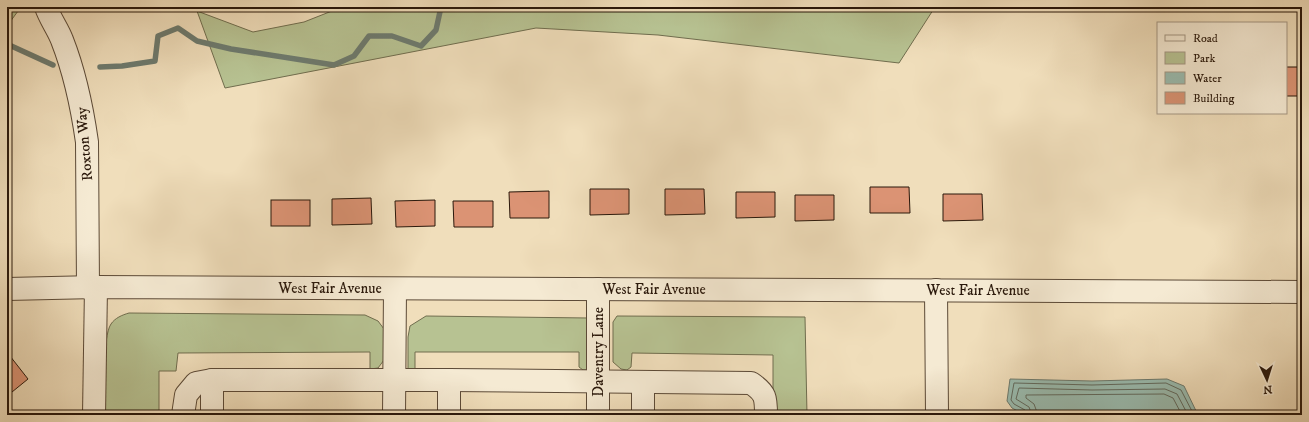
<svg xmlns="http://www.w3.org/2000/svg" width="1309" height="422" font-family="'IM FELL DW Pica',serif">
<rect width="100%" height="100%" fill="#f0debb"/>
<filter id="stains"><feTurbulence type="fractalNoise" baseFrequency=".005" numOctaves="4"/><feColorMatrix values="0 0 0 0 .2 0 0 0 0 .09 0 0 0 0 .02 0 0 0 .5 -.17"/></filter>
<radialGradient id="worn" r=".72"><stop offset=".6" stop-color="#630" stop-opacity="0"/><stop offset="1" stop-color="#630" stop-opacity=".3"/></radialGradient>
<g fill="#b7c292" stroke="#706d4e">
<path d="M7,7H21L7,26Z"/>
<path d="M342,7H935L899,63L658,35L536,28L225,88L197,11L253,32L304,22Z"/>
<path d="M129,313L365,315L378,321L384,329V360L378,368L370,369V352L178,353L176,371H159V415H105C105,397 102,337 111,324C115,318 122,315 129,313Z"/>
<path d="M426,316L589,318L587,370H583L579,367V352H415V370L408,369V337L410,326Z"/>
<path d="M617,316L805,317L807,415H773V355L632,353L631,367L627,370L621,369L613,362V322Z"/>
</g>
<path fill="#9abcb0" stroke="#6d7a6e" d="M1010,379L1092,381L1167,379L1184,386L1198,415H1025L1012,408L1007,401Z"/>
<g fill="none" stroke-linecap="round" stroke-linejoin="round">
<g stroke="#626a5e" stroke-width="1">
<path d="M1027,415L1025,410L1014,404L1011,400L1014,383L1092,385L1166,383L1181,390L1194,415"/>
<path d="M1032,415L1029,407L1016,399L1019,388L1092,390L1165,389L1177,394L1188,415"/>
<path d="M1038,415L1034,404L1026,398V395L1164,394L1173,398L1182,415"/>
</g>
<g stroke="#6d7a6e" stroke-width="5.5">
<path d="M7,44L53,65"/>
<path d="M100,67L122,66L155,61L158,36L178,28L197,41L231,49L334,65L354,56L369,36H392L421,46L436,30L441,7"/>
</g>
</g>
<g fill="#db9374" stroke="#2a180b">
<rect x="1286" y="67" width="16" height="29"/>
<path d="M870,187H909L910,213H870Z"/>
<path d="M590,189H629V214L590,215Z"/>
<path d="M665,189H704L705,214L665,215Z"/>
<path d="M549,191V218H510L509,192Z"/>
<path d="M736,192H775V217L736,218Z"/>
<path d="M1300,193H1302V231H1299Z"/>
<path d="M943,194H982L983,220L943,221Z"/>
<path d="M795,195H834V220L795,221Z"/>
<path d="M371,198L372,224L332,225V199Z"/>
<rect x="271" y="200" width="39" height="26"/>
<path d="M435,200V226L396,227L395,201Z"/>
<path d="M453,201H493V227H454Z"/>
<path d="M10,356L28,379L12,392L7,386V358Z"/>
<path d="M680,413L739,414V415H680Z"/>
</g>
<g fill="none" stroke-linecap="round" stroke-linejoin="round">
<g stroke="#5c4a37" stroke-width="24">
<g id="minor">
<path d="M46,7C50,19 58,29 62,40C75,73 82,107 87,142L88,288"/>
<path d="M7,289L96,287L1302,292"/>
<path d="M598,289V415"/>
<path d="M936,290L937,415"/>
<path d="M449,380V415"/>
<path d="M643,382V415"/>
<path d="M94,415L96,287"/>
<path d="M183,415L186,395L196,383L212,380H449L751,383C766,393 766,398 766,415"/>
<path d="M212,415V380"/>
<path d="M394,415L395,289"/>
</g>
</g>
<use href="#minor" stroke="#f5ead3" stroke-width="22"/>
</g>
<g text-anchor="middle" stroke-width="4" stroke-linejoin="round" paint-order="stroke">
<g font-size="15" fill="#2a180b" stroke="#f5ead3">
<text transform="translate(84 144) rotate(-95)" y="5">Roxton Way</text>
<text x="330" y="293">West Fair Avenue</text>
<text x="654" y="294">West Fair Avenue</text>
<text x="978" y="295">West Fair Avenue</text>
<text transform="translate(598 352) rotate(-90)" y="5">Daventry Lane</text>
</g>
</g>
<rect width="1309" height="422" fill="none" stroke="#f0debb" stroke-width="24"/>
<rect x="8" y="8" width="1293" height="406" fill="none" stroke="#2a180b" stroke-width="2"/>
<rect x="12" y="12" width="1285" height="398" fill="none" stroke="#2a180b"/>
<rect x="1157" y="22" width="130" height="92" fill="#f5ead3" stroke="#a49683"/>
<rect x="1165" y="35" width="20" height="6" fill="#f5ead3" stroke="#a49683"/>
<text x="1193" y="42" font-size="12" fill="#2a180b">Road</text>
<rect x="1165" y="52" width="20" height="12" fill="#b7c292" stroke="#a49683"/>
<text x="1193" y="62" font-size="12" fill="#2a180b">Park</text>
<rect x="1165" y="72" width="20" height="12" fill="#9abcb0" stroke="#a49683"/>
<text x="1193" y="82" font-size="12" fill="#2a180b">Water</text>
<rect x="1165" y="92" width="20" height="12" fill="#db9374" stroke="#a49683"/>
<text x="1193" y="102" font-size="12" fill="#2a180b">Building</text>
<g transform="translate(1267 380) rotate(176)" stroke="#f5ead3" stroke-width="3" paint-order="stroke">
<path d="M0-3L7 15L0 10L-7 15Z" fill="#2a180b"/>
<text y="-6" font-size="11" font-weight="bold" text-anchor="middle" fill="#2a180b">N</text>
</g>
<rect width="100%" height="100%" filter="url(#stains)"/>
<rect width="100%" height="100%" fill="url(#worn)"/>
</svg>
